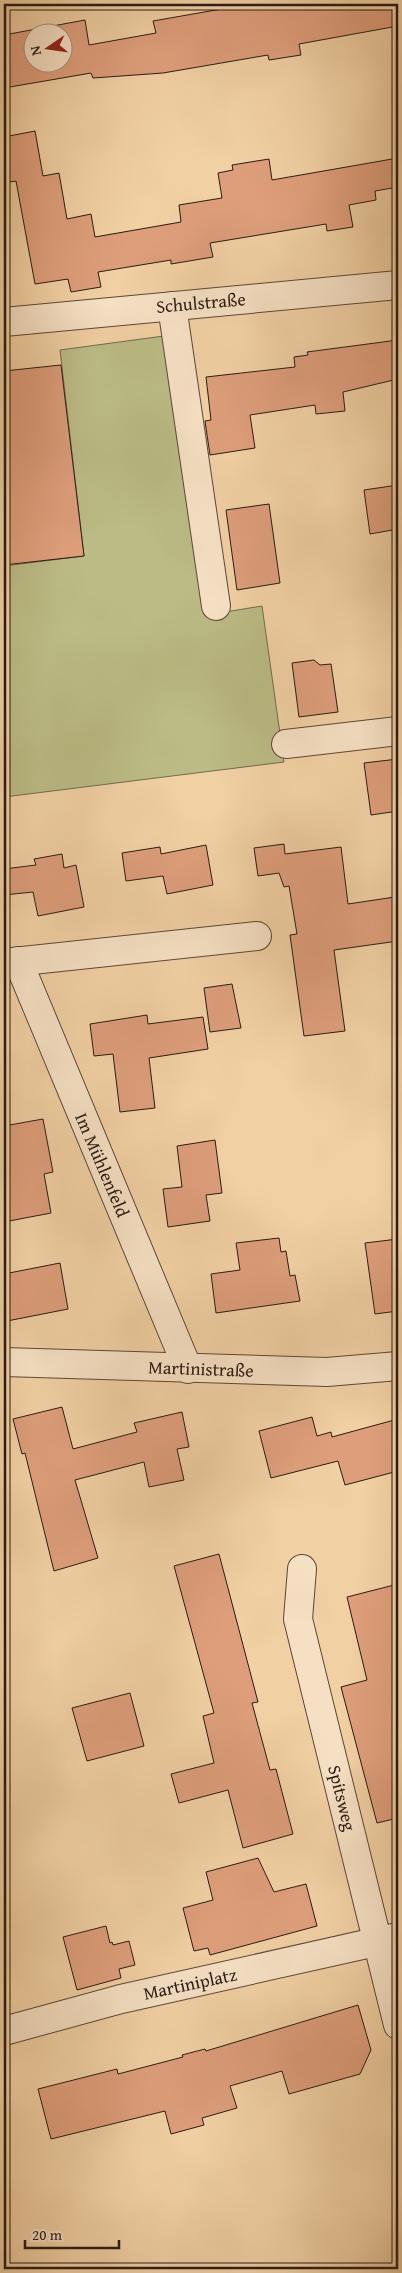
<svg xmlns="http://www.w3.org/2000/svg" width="402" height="2273" font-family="'Gentium Book Plus',serif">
<rect width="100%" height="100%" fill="#f1d0a4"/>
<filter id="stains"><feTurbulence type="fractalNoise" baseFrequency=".004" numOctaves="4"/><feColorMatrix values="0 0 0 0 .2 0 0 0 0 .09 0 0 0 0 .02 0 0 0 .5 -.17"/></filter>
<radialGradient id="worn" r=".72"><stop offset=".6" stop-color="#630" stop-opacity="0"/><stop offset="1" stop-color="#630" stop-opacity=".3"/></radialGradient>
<path fill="#bbbb85" stroke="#726b4c" d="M186,333L225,612L262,606L284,762L4,797V566L84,556L60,350Z"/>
<g fill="#de9e7b" stroke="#291b13" fill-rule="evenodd">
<path d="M250,4H398V26L299,44L301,55L269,60L268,55L163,73L93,78L91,73L4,88V35L85,20L89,45L156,33L153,21ZM32,32H62V62H32Z"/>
<path d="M35,131L43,176L59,173L67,219L91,214L95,237L181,222L179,205L222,198L218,173L233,170L232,165L269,159L272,180L398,158V187L375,191L376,200L349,205L353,227L327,231L326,224L210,243L213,257L171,264V260L98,272L101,287L71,292L68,279L35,284L16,181L10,182L4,152V137Z"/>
<path d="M398,340V379L343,392L345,411L316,414L315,405L250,415L255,448L210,455L205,421L211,420L206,377L295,367L294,357L308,355L307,352Z"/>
<path d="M61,365L84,556L4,565V371Z"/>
<path d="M398,485V529L370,534L364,490Z"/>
<path d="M269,504L280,583L237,590L226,510Z"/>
<path d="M314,660L320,665L331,664L338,712L299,717L292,663Z"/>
<path d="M398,759V811L371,815L364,763Z"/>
<path d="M284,844L285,854L341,847L348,904L395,897L398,941L334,950L345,1031L304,1036L290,935L297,934L289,886L284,887L279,873L258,876L254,848Z"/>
<path d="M206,845L213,885L167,894L163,876L126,881L122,853L160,847L161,854Z"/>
<path d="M62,854L64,868L76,865L84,907L38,916L33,892L4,895V869L36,865L34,859Z"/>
<path d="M232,984L241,1028L210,1032L204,988Z"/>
<path d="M147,1015L148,1024L203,1017L208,1049L149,1058L155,1108L120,1112L113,1054L94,1056L90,1024Z"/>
<path d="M43,1119L53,1172L44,1174L51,1213L4,1222V1126Z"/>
<path d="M215,1140L222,1193L206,1195L210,1221L168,1227L163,1189L182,1187L177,1146Z"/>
<path d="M279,1238L281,1252L286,1251L290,1276L295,1275L300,1301L216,1313L211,1274L240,1270L236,1243Z"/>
<path d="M398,1239V1311L375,1314L365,1243Z"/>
<path d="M60,1263L68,1309L7,1321L4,1300V1274Z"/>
<path d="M62,1407L73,1449L137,1432L134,1423L182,1412L189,1447L177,1449L184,1480L149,1487L144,1462L75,1480L98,1558L54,1571L25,1453L22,1454L13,1419Z"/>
<path d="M312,1417L317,1436L331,1432L332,1437L398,1419V1471L345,1485L338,1461L271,1478L259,1431Z"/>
<path d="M219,1554L258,1702L252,1703L270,1770L276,1769L293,1834L243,1848L228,1790L179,1803L171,1774L214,1763L203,1716L214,1713L174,1566Z"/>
<path d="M398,1584V1818L377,1823L341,1687L367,1680L347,1597Z"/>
<path d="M130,1693L144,1746L87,1761L72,1708Z"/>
<path d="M258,1858L274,1892L306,1884L317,1926L210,1955L208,1948L194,1951L183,1908L213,1900L206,1872Z"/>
<path d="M106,1926L110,1943L112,1942L113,1945L129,1941L135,1965L119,1969L121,1978L77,1990L63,1937Z"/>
<path d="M358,2005L371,2050L360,2074L289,2094L282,2071L230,2086L237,2108L202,2118L204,2125L171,2134L165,2111L51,2139L38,2089L117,2069L118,2074L183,2057L182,2055L205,2049L206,2051Z"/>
</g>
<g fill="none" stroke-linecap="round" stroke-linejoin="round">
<g stroke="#5b4837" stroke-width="30">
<g id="minor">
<path d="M172,306L216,606"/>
<path d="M4,322L398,285"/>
<path d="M286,744L398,731"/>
<path d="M18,961L188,1369"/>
<path d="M4,963L257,936"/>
<path d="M4,1362L327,1372L398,1366"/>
<path d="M302,1569L298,1619L398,2025"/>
<path d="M4,2031L121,1999L398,1937"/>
</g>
</g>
<use href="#minor" stroke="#f6e0c4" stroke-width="28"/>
</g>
<g text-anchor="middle" stroke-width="4.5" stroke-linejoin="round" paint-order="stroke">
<g font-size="18" fill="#291b13" stroke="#f6e0c4">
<text transform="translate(201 303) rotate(-5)" y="6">Schulstraße</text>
<text transform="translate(102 1165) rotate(67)" y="6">Im Mühlenfeld</text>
<text transform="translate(201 1369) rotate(2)" y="6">Martinistraße</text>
<text transform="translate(342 1798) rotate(76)" y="6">Spitsweg</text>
<text transform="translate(190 1984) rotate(-12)" y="6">Martiniplatz</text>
</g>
</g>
<rect width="402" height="2273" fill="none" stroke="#f1d0a4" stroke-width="20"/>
<rect x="5" y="5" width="392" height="2263" fill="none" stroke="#291b13" stroke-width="2.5"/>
<rect x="10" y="10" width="382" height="2253" fill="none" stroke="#291b13"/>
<g transform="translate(48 48) rotate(257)"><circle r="24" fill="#f6e0c4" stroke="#a4917d"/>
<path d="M0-4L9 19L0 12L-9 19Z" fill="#8f2418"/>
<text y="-8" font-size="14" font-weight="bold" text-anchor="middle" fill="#291b13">N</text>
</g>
<path d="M25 2240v8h94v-8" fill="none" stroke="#291b13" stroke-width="2.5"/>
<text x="32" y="2240" font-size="15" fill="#291b13" stroke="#f6e0c4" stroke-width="4" paint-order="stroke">20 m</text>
<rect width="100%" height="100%" filter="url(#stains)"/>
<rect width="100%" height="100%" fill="url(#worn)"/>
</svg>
